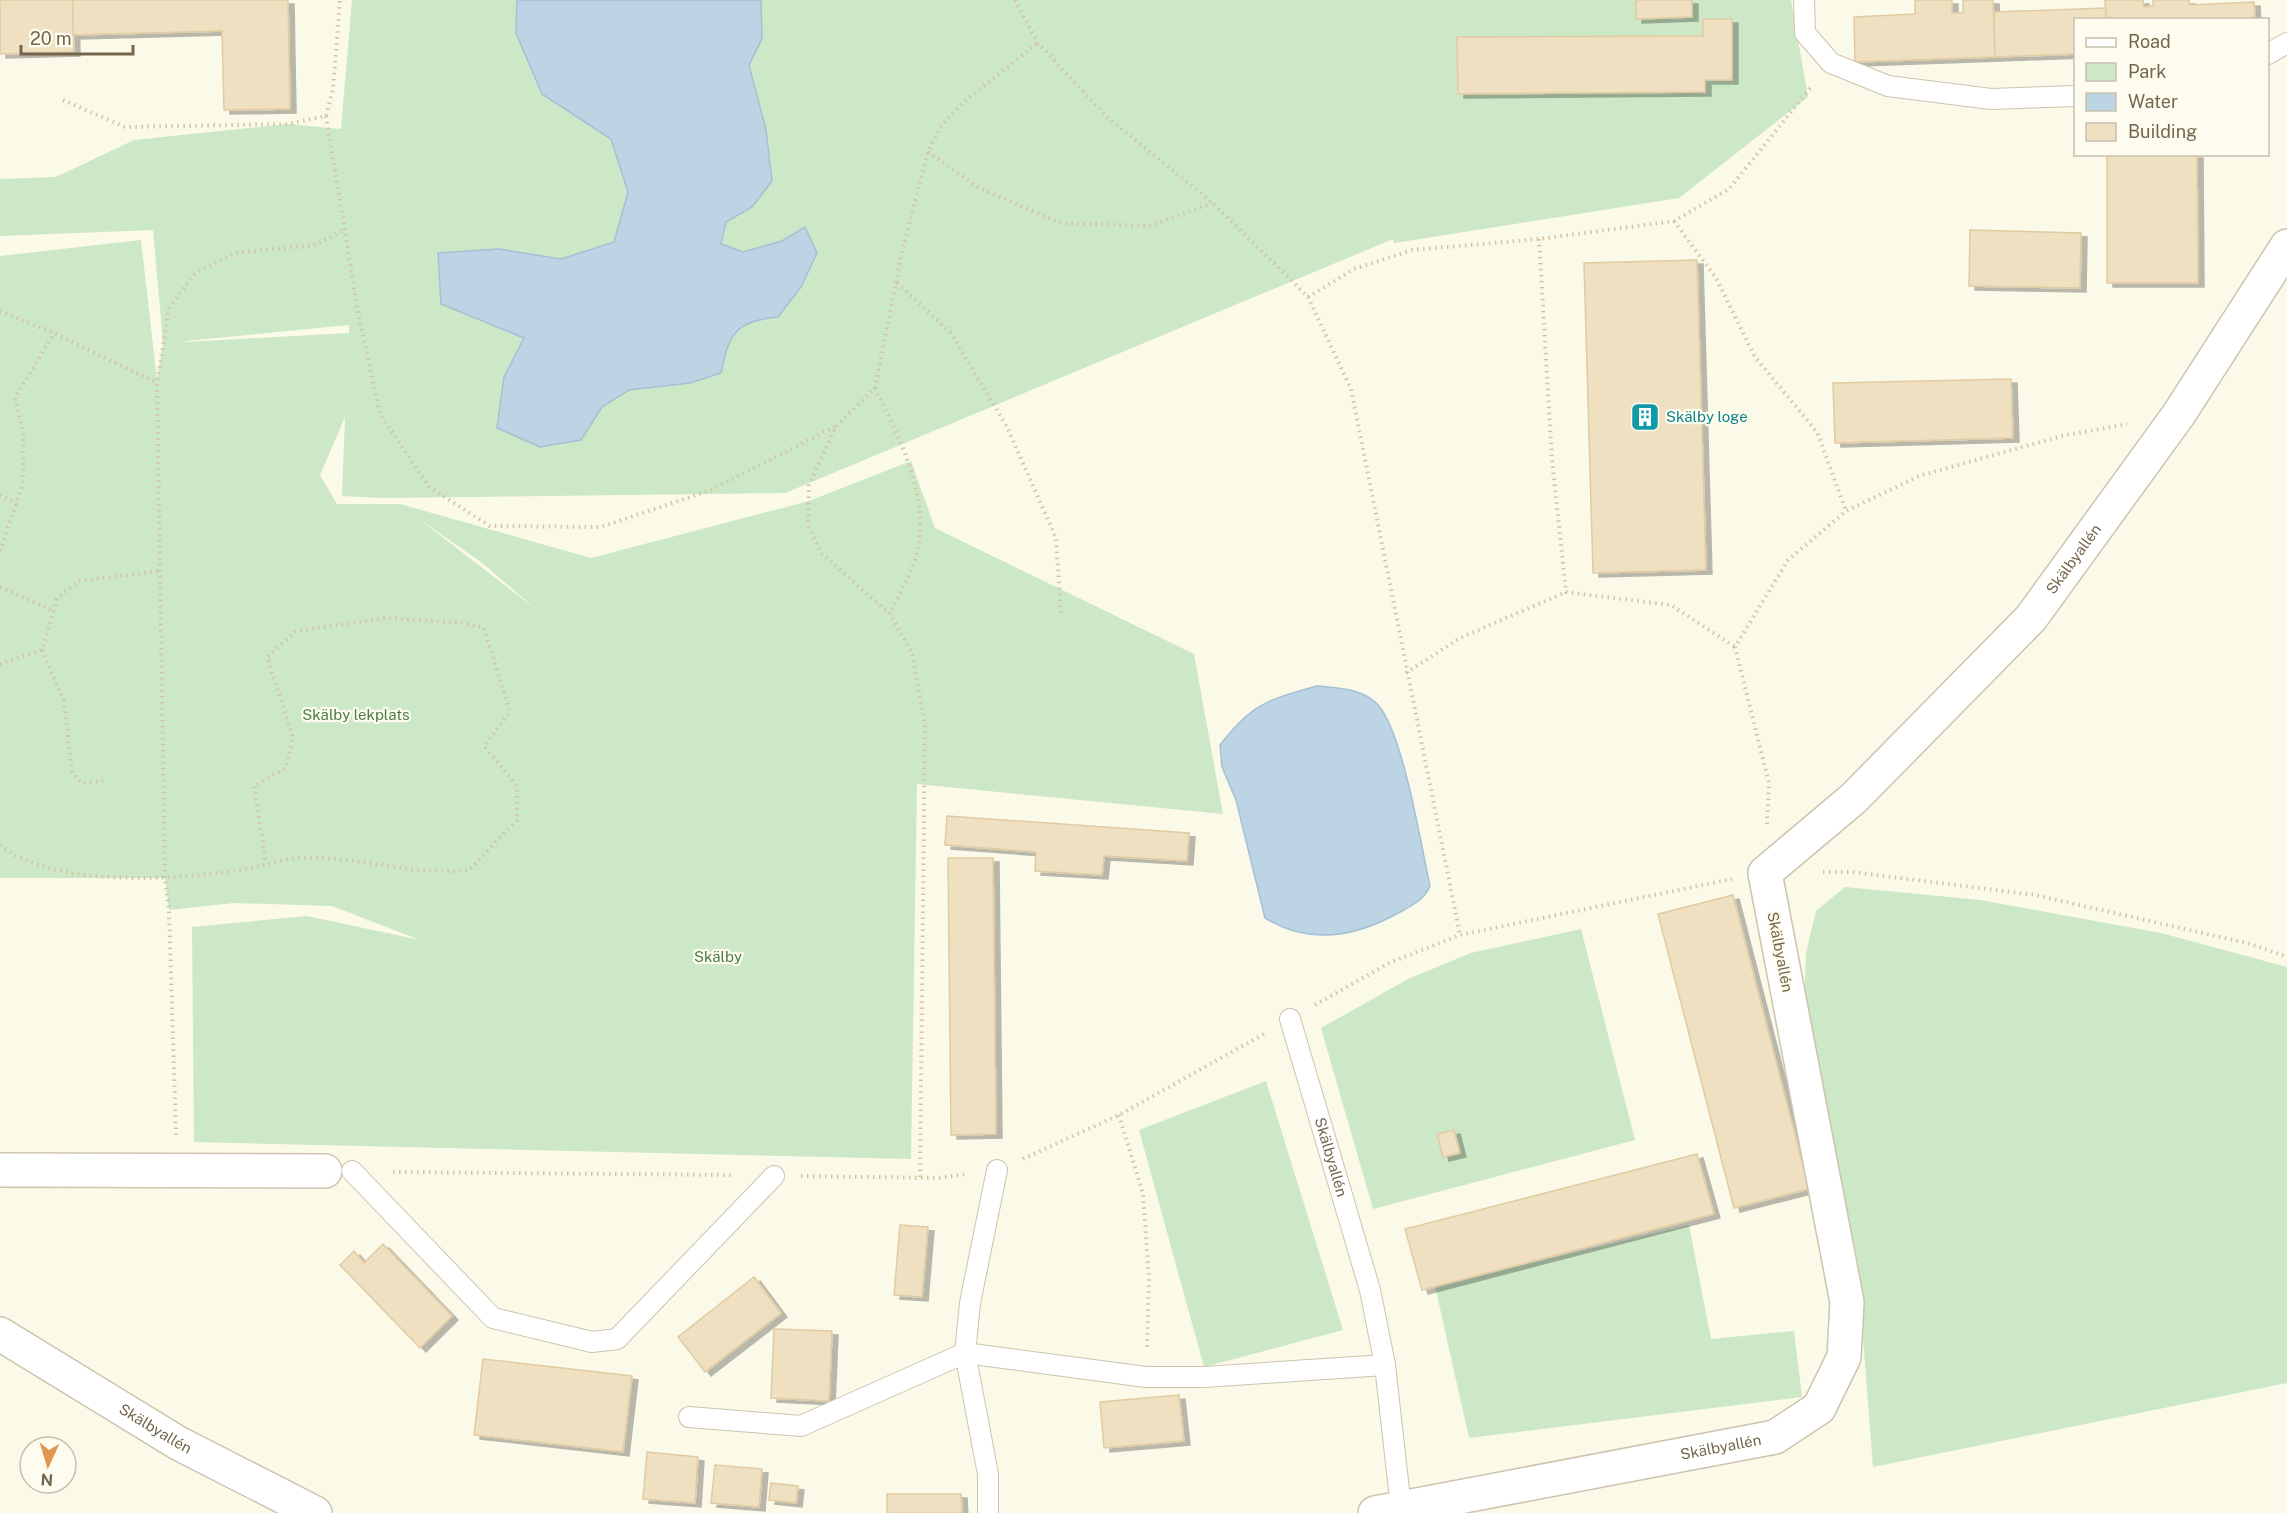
<svg xmlns="http://www.w3.org/2000/svg" width="2287" height="1513" font-family="'Public Sans',sans-serif">
<defs>
<filter id="shadow"><feDropShadow dx="6" dy="4" stdDeviation="0" flood-color="#0004"/></filter>
</defs>
<rect width="100%" height="100%" fill="#fbf9e8"/>
<g fill="#cce8c7" fill-rule="evenodd">
<path d="M352,0H517L516,33L542,94L611,139L628,192L615,242L561,259L499,249L442,304L525,338L504,377L580,440L602,407L629,390L690,383L727,341L753,319L778,317L801,287L817,253L782,241L743,252L721,244L726,222L752,207L766,130L749,65L761,39V0H1791L1808,97L1679,198L1394,243L1393,239L785,493L382,498L342,496L345,417L320,475L337,504H400L591,558L809,501L911,461L935,528L1194,654L1223,814L917,784L911,1159L194,1142L192,927L307,916L420,940L332,906L234,903L169,910L165,878H0V256L141,240L157,380L163,343L153,230L0,236V179L56,177L134,140L288,124L341,129ZM349,325V333L185,342L186,341ZM419,519L481,562L537,610Z"/>
<path d="M1845,887L1980,900L2161,933L2287,967V1383L1873,1467L1857,1260L1804,1010L1806,953L1816,911Z"/>
<path d="M1581,929L1635,1140L1373,1209L1321,1028L1408,979L1471,953Z"/>
<path d="M1266,1081L1343,1330L1204,1367L1139,1130Z"/>
<path d="M1689,1225L1711,1339L1794,1331L1802,1397L1469,1438L1435,1286Z"/>
</g>
<g fill="#bdd4e4" stroke="#a4c0d5" stroke-width="1.5">
<path d="M517,0H761L762,39L749,65L766,130L772,181L752,207L726,222L721,244L743,252L782,241L805,227L817,253L801,287L778,317C736,321 729,333 721,373L690,383L629,390L602,407L581,440L540,447L497,428L504,377L524,338L441,304L438,253L499,249L561,259L614,242L628,192L611,139L542,94L516,33Z"/>
<path d="M1317,686C1336,688 1358,688 1374,701C1402,722 1421,847 1430,886C1424,900 1413,905 1400,912C1356,937 1310,946 1265,918L1236,800L1222,767L1220,745C1252,703 1268,700 1317,686Z"/>
</g>
<g fill="#efe0c1" stroke="#e1cba3" stroke-width="1.5" filter="url(#shadow)">
<path d="M0,0H73L74,52L0,54Z"/>
<path d="M73,0H288L290,109L224,110L222,31L73,35Z"/>
<path d="M1636,0H1692V17L1636,19Z"/>
<path d="M1915,0H1952V13H1963V0H1993L1995,57L1855,62L1854,17L1915,14Z"/>
<path d="M2105,0H2143L2144,7L2153,6V0H2189V5L2254,2L2255,20H2106Z"/>
<path d="M2106,8V20H2076V54L1995,57L1994,12Z"/>
<path d="M1703,19H1732V80H1705V92L1458,94L1457,37L1703,36Z"/>
<path d="M2107,154H2197L2198,283H2107Z"/>
<path d="M1970,230L2081,233L2080,288L1969,286Z"/>
<path d="M1697,260L1706,570L1593,573L1584,263Z"/>
<path d="M2011,379L2013,438L1835,443L1833,383Z"/>
<path d="M947,816L1189,833L1187,861L1104,856L1102,875L1035,871L1036,852L945,845Z"/>
<path d="M948,858H993L996,1134L951,1135Z"/>
<path d="M1733,895L1809,1189L1734,1208L1658,914Z"/>
<path d="M1454,1130L1460,1153L1443,1157L1437,1134Z"/>
<path d="M1697,1154L1714,1214L1422,1290L1405,1229Z"/>
<path d="M900,1225L928,1227L922,1297L894,1295Z"/>
<path d="M383,1244L452,1316L420,1348L340,1265L354,1251L364,1263Z"/>
<path d="M754,1277L781,1313L705,1372L678,1337Z"/>
<path d="M774,1329L832,1331L829,1401L771,1398Z"/>
<path d="M483,1359L632,1376L623,1452L474,1435Z"/>
<path d="M1179,1395L1184,1441L1104,1448L1100,1402Z"/>
<path d="M647,1452L698,1457L695,1503L643,1499Z"/>
<path d="M715,1465L762,1469L759,1507L711,1503Z"/>
<path d="M771,1483L798,1486L796,1503L769,1500Z"/>
<path d="M887,1494H961L962,1513H887Z"/>
</g>
<g fill="none" stroke-linecap="round" stroke-linejoin="round">
<g stroke="#cdc4af" stroke-width="22">
<g id="lane">
<path d="M1804,0L1805,33L1831,63L1888,86L1991,99L2076,96"/>
<path d="M2268,54L2287,43"/>
<path id="s1" d="M1290,1019L1370,1290L1385,1365L1401,1508"/>
<path d="M352,1171L493,1318L592,1342L617,1339L774,1176"/>
<path d="M689,1417L801,1426L965,1353L1146,1377H1204L1385,1365"/>
<path d="M988,1513V1474L965,1353L970,1303L997,1170"/>
</g>
</g>
<g stroke="#cdc4af" stroke-width="36">
<g id="street">
<path d="M0,1170L325,1171"/>
<path id="s2" d="M0,1334L178,1443L315,1513"/>
<path id="s3" d="M1375,1513L1775,1437L1819,1408L1844,1357L1847,1302L1765,873L1854,798L2031,618L2179,414L2287,246"/>
</g>
</g>
<g stroke="#d4c4a4" stroke-width="4" stroke-dasharray="1.5 4.5" stroke-linecap="butt">
<path d="M1015,0L1038,43L1108,118L1213,203L1308,297L1351,389L1460,935"/>
<path d="M63,100L125,127L288,124L326,116L333,89L340,0"/>
<path d="M326,116L358,312L380,414L429,487L490,526L601,527L711,490L836,426"/>
<path d="M928,152L979,188L1061,223L1149,226L1212,203"/>
<path d="M1674,221L1716,278L1755,357L1817,432L1846,511"/>
<path d="M1539,239L1552,460L1566,592L1671,605L1735,647"/>
<path d="M897,283L950,332L1007,427L1056,538L1061,614"/>
<path d="M1308,297L1354,269L1412,250L1539,239L1674,221L1729,189L1812,86"/>
<path d="M0,311L54,333L157,383"/>
<path d="M875,388C900,440 933,500 915,559C909,578 898,596 890,614"/>
<path d="M0,495L17,504"/>
<path d="M0,551L23,484V431L15,398L54,333"/>
<path d="M0,587L54,611"/>
<path d="M42,650L64,701L72,773L82,783L103,781"/>
<path d="M0,664L42,650L57,599L78,581L160,571"/>
<path d="M1406,673L1460,638L1566,592"/>
<path d="M1767,824L1769,783L1735,647L1788,560L1846,511L1919,476L2062,436L2127,424"/>
<path d="M0,845C51,887 175,881 238,870C256,868 274,861 292,859C335,854 376,866 418,870C435,871 452,871 468,871L517,820V786L484,746L510,712L484,628L464,623L386,618L296,631L267,657L293,737L286,768L254,786L266,864"/>
<path d="M1823,872H1853L2035,895L2251,944L2287,957"/>
<path d="M1315,1005L1389,963L1460,935L1732,879"/>
<path d="M1119,1115L1143,1194L1149,1278L1147,1349"/>
<path d="M176,1135L169,910L165,878L157,383L169,308L195,273L236,253L316,245L345,229"/>
<path d="M1023,1159L1119,1115L1264,1034"/>
<path d="M393,1172L733,1175"/>
<path d="M801,1176L937,1178L967,1174"/>
<path d="M920,1177L925,724L912,653L890,614L821,553L808,525L809,485L836,426L875,388L902,252L928,152L941,126L965,101L1038,43"/>
</g>
<use href="#lane" stroke="#fff" stroke-width="20"/>
<use href="#street" stroke="#fff" stroke-width="33"/>
</g>
<defs>
<g id="building-square" transform="scale(1.5)"><rect x="-9" y="-9" width="18" height="18" rx="4" fill="#0f9aa8" stroke="#fefcee"/><path d="M-4-6H4V6H1V3H-1V6H-4ZM-2.5-4.3h1.7v1.8h-1.7ZM.8-4.3h1.7v1.8H.8ZM-2.5-1h1.7V.8h-1.7ZM.8-1h1.7V.8H.8Z" fill="#fff"/></g>
</defs>
<g fill-rule="evenodd">
<use href="#building-square" x="1645" y="417"/>
</g>
<g text-anchor="middle" stroke-width="4.5" stroke-linejoin="round" paint-order="stroke">
<g font-size="15" fill="#0d838f" stroke="#fefcee" text-anchor="start">
<text x="1666" y="422">Skälby loge</text>
</g>
<g font-size="15" fill="#74664d" stroke="#fefcee">
<text dy="5" stroke="none"><textPath href="#s3" startOffset="1450">Skälbyallén</textPath></text>
<text transform="translate(1780 952) rotate(79)" y="5">Skälbyallén</text>
<text dy="5" stroke="none"><textPath href="#s1" startOffset="144">Skälbyallén</textPath></text>
<text dy="5" stroke="none"><textPath href="#s2" startOffset="182">Skälbyallén</textPath></text>
<text dy="5" stroke="none"><textPath href="#s3" startOffset="352">Skälbyallén</textPath></text>
</g>
<g font-size="15" fill="#4a7f49" stroke="#fefcee">
<text x="356" y="720">Skälby lekplats</text>
<text x="718" y="962">Skälby</text>
</g>
</g>
<rect x="2074" y="18" width="195" height="138" fill="#fefcee" stroke="#c7c0ae" stroke-width="1.5"/>
<rect x="2086" y="38" width="30" height="9" fill="#ffffff" stroke="#c7c0ae" stroke-width="1.5"/>
<text x="2128" y="48" font-size="18" fill="#74664d">Road</text>
<rect x="2086" y="63" width="30" height="18" fill="#cce8c7" stroke="#c7c0ae" stroke-width="1.5"/>
<text x="2128" y="78" font-size="18" fill="#74664d">Park</text>
<rect x="2086" y="93" width="30" height="18" fill="#bdd4e4" stroke="#c7c0ae" stroke-width="1.5"/>
<text x="2128" y="108" font-size="18" fill="#74664d">Water</text>
<rect x="2086" y="123" width="30" height="18" fill="#efe0c1" stroke="#c7c0ae" stroke-width="1.5"/>
<text x="2128" y="138" font-size="18" fill="#74664d">Building</text>
<g transform="translate(48 1465) rotate(184)"><circle r="28" fill="#fefcee" stroke="#c7c0ae" stroke-width="1.5"/>
<path d="M0-4.5L10 22L0 15L-10 22Z" fill="#dd9855"/>
<text y="-9" font-size="16" font-weight="bold" text-anchor="middle" fill="#74664d">N</text>
</g>
<path d="M21 45v9h112v-9" fill="none" stroke="#74664d" stroke-width="3"/>
<text x="30" y="45" font-size="18" fill="#74664d" stroke="#fefcee" stroke-width="4.5" paint-order="stroke">20 m</text>
</svg>
